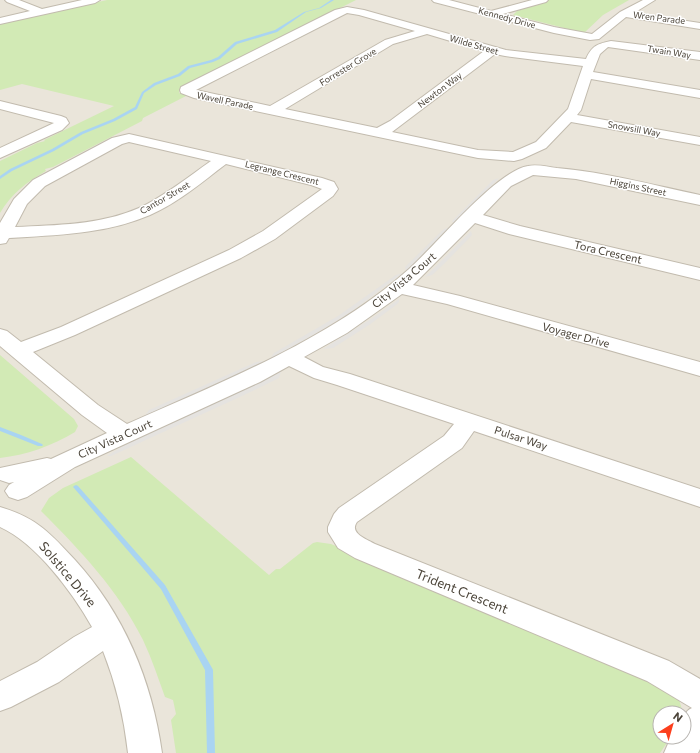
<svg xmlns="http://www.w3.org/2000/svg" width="700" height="753" font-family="Commissioner,sans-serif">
<rect width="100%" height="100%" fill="#f6f3ec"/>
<path fill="#eae5da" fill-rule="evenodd" d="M0,0H700V753H0ZM660,713H684V737H660Z"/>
<g fill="#d2eab5">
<path d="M107,0H356L180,89L179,93L188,95L143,118L142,121L53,167L45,169L46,171C27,182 11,194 0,213V161L37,143L45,141L44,140L114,106L22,84L0,90V24Z"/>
<path d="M548,0H629L603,15L584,33L513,15L517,11Z"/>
<path d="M0,355L74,419L78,426L75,432C52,446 26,455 0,458Z"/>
<path d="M131,457L269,575L276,569H280L313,543L317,542L331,544L653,677L678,696L683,713H660V737H671L660,753H176L171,720L176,714L173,700L165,697C158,678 152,659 143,640C118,590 80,550 41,511L49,498L63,488Z"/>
</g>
<g fill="#e5e3e0">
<path d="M499,178L454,224L452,221L493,180Z"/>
<path d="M451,227L422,257L406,271L405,267L444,229Z"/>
<path d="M471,231L472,235L445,263L432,275L425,277Z"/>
<path d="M403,273L351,312L322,330L270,359L274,353L338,316L396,275Z"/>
<path d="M399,299V302L396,305L369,325L333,348L323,349L371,319Z"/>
<path d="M265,361L235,376L144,417L149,410L256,362Z"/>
<path d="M281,372L279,378L244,395L111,456H107L126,444Z"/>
</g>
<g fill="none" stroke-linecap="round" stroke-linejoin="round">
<g fill="#a9d4f2" fill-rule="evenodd">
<path d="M331,0H334L321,8L306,12L277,32L237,44L220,59L213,62L190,68L180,76L156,85L144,93L137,109L115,121L83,134L54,151L12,171L0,179V176L10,169L52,149L81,132L113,119L135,107L142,92L154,83L178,74L188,66L211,60L218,57L235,42L275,30L304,12L319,8Z"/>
<path d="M0,427L21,435L42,444L43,445L42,446H38L0,431Z"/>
<path d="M76,485L78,486L165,585L212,668L213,670L215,753H207L205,670L161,589L74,488L73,487L74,486Z"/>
</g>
<g stroke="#c2bbae" stroke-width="2">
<g id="minor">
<path d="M5,0H19L42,9L82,0H100L95,3L0,24V18L30,11L7,2Z"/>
<path d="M432,0H449L491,11L532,0H548L546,2L503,14L554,27L592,34L620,12L643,0H655L634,13L700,23V29L626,17L599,39L590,40L554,33L434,2Z"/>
<path d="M347,7L364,10L506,50L586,59C592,45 598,44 611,41L700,52V60L608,47L600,54L593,72L700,90V98L591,79L581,110L577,115L700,137V145L571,122L546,148L522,159L514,161L478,158L194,98L181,93L180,90L181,87L335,10ZM347,13L359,15L415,31L385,40L270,106L196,90ZM427,34L484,51L390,121L377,128L285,109L393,44ZM495,54L505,56L583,66L568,109L536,142L513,152L478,150L392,132Z"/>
<path d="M0,101L61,116L66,118L69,123L62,130L0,158V148L54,123L0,109Z"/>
<path d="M129,134L322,178L334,182L338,189L333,196L275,239L241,258L75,335L33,352L98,405L127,424C222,382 331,339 409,269C436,245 496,171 528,166C537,164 548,167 557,168C605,172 653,185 700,195V205L576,179L533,175L511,186L483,215L520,226L700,268V280L509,234L475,223L413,285L460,296L700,362V376L447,304L402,294L347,333L304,357L323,367L350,374L700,489V507L474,431L462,448L357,522C349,533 366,539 375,544L669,661L700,679V749L698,753H664L671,737H684C684,727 681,712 692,708L647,681L355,558L338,548L328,532V527L334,514L339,508L444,436L454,424L337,385L314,378L289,366L260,382L75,467L27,497L18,500L9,497L5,491L9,485L14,482L9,483L0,480V468L47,458L51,459L107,433L82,415L0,346V329L7,331L21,342L61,327L229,250L263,231L322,189L311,185L226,164C202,182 178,203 150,215C106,234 57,235 9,238L6,243L0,244V223L14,199L33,180L112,138ZM129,142L211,161C188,177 165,196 139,208C100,225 57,225 15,227L27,204L45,186L122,144Z"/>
<path d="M0,507C37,518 50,533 75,560C124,614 152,681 162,753H128C124,717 116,684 103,651L59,682L11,707L0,711V681L37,662L74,637L92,627C73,593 36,543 0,527Z"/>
</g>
</g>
<use href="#minor" fill="#fff" fill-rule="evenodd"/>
</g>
<g text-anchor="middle" stroke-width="3" stroke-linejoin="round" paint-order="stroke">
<g font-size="9" fill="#4b4439" stroke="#fff">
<text transform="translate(507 18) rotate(15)" y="3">Kennedy Drive</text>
<text transform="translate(659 18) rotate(7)" y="3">Wren Parade</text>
<text transform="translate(474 45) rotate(16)" y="3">Wilde Street</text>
<text transform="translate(669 52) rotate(9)" y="3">Twain Way</text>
<text transform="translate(348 67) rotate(-31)" y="3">Forrester Grove</text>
<text transform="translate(440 90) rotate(-37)" y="3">Newton Way</text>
<text transform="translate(225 101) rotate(12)" y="3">Wavell Parade</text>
<text transform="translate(634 129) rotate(10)" y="3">Snowsill Way</text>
<text transform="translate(282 173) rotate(14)" y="3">Legrange Crescent</text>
<text transform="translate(638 187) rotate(12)" y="3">Higgins Street</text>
<text transform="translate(165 198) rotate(-30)" y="3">Cantor Street</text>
</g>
<g font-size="11" fill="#4b4439" stroke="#fff">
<text transform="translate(608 252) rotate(13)" y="4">Tora Crescent</text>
<text transform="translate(404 280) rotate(-40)" y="4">City Vista Court</text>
<text transform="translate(576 335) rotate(15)" y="4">Voyager Drive</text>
<text transform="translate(521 438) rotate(18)" y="4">Pulsar Way</text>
<text transform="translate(115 439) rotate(-24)" y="4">City Vista Court</text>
</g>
<g font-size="13" fill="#4b4439" stroke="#fff">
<text transform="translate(68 574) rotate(50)" y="5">Solstice Drive</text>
<text transform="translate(462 591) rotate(22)" y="5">Trident Crescent</text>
</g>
</g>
<g transform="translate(672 725) rotate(37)"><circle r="19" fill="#ffffff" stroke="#b7b4b0"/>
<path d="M0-3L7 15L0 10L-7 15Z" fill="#fc3f1d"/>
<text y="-6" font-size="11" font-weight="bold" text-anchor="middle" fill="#4b4439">N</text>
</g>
</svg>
